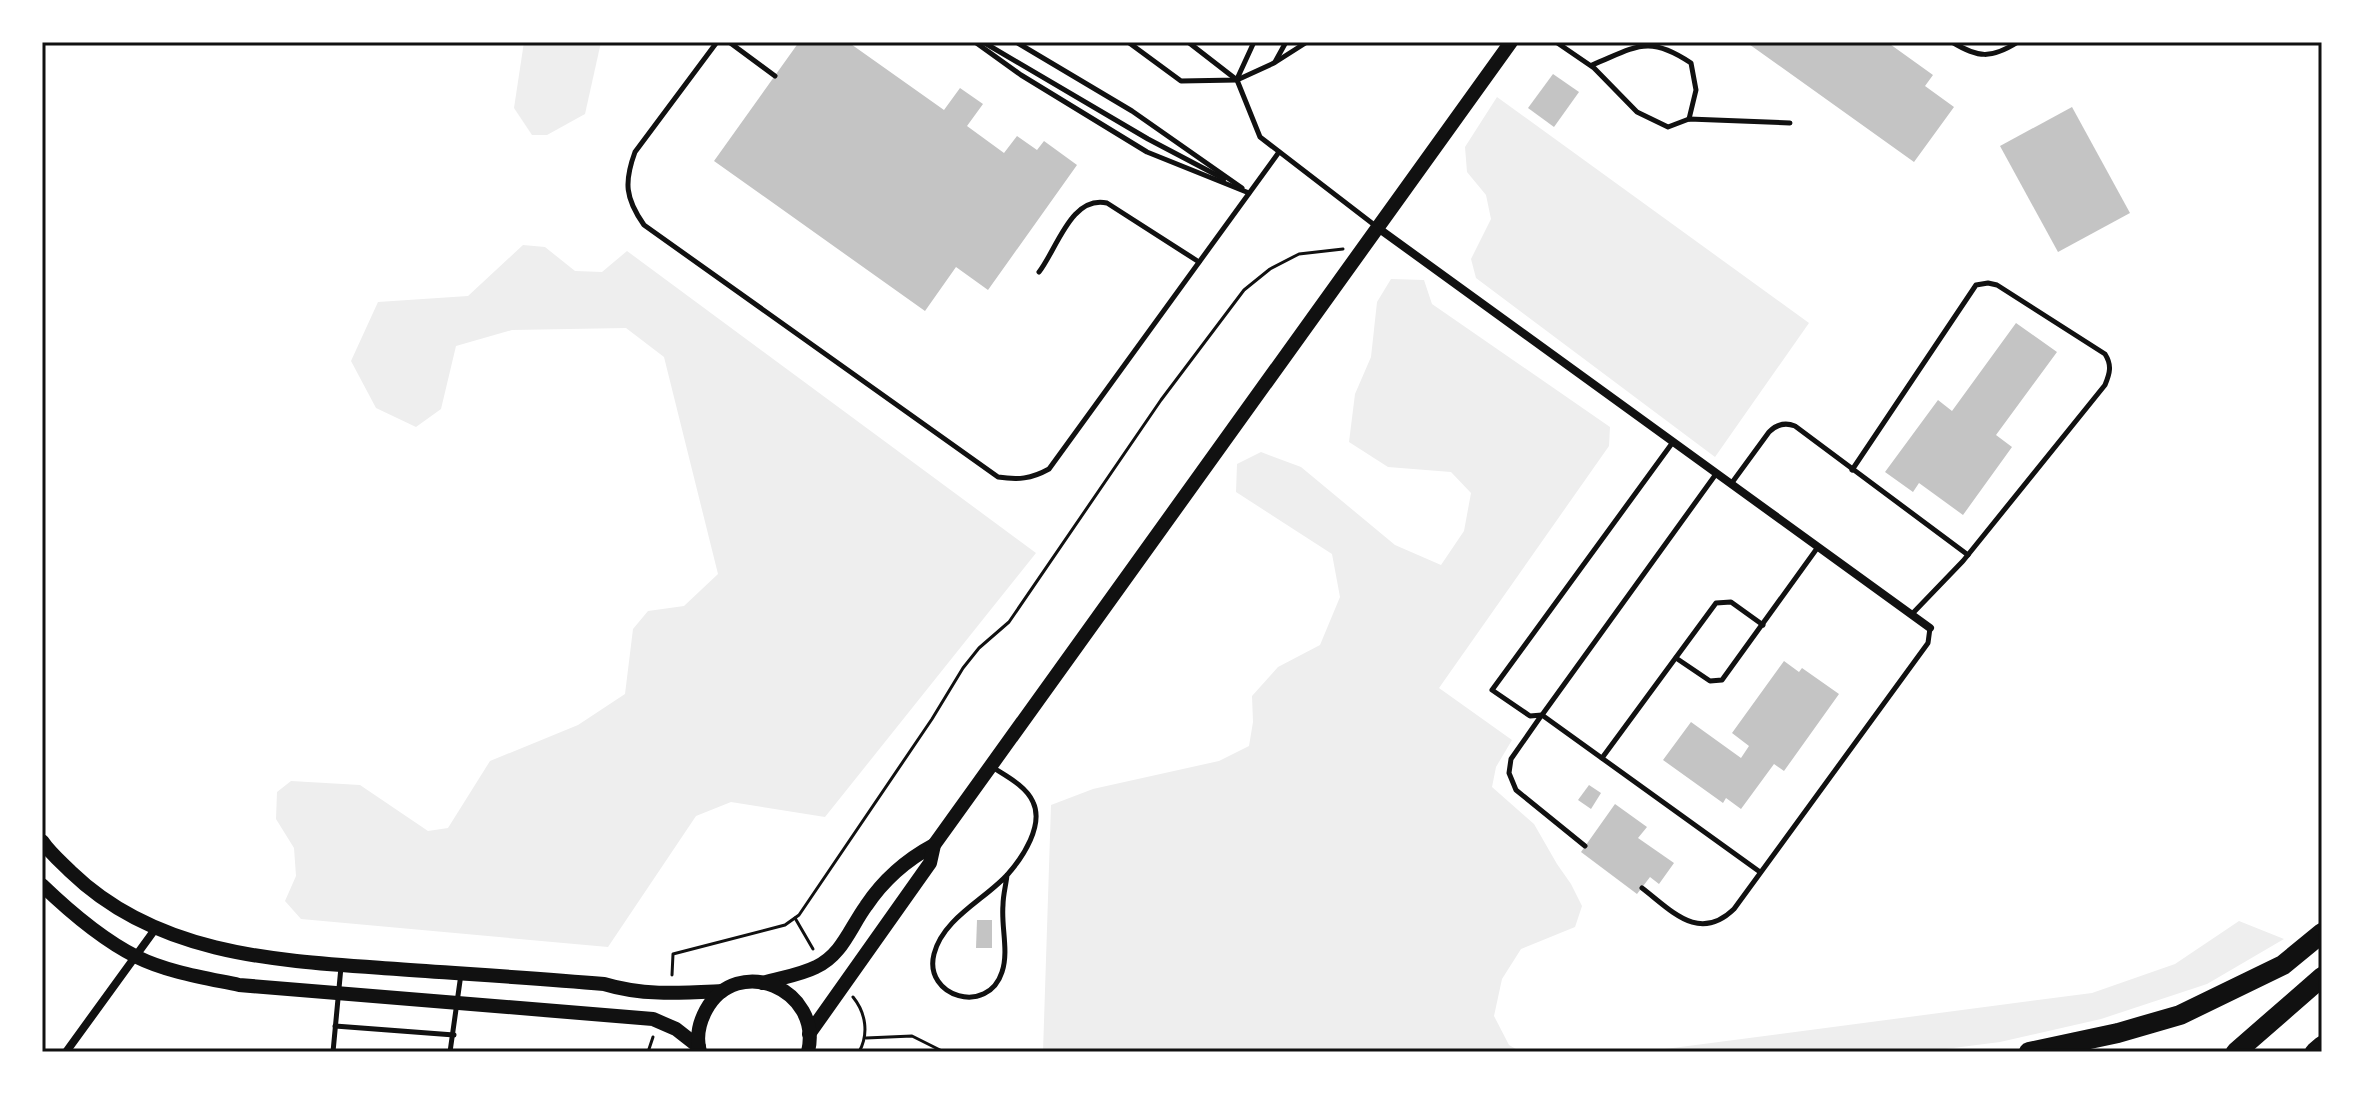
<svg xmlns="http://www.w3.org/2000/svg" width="2364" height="1094" font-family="'IBM Plex Serif',serif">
<rect width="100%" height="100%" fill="#fff"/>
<g fill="#eee">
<path d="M524,42H601L585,114L547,135H532L514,108Z"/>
<path d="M1497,97L1809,323L1715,457L1476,278L1471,259L1491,219L1486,195L1467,172L1465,147Z"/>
<path d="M523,245L545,247L575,271L602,272L627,251L1036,553L825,817L731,802L696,816L608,947L301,919L285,901L296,876L294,848L276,819L277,792L291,781L360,785L428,831L448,828L490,761L578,725L625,694L633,629L648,611L684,606L718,574L664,357L626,328L512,330L456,346L441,409L416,427L376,408L351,361L378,302L468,296Z"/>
<path d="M1391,279L1424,280L1432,304L1610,427L1609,446L1439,688L1512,740L1496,767L1492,787L1534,824L1557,864L1571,884L1582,906L1575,927L1521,949L1502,979L1494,1016L1509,1045L1521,1052H1043L1051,805L1093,789L1219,761L1249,746L1253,722L1252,696L1278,667L1320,645L1340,597L1332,554L1236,492L1237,464L1261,452L1301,467L1395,545L1441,565L1464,531L1471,493L1451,472L1388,467L1349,442L1355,394L1371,357L1377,302Z"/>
<path d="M2239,921L2284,939L2207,984L2101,1019L2000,1042L1922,1052H1642L2092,993L2175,964Z"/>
</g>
<g fill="#c4c4c4">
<path d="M799,42H848L944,110L960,88L983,104L967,126L1004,153L1017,136L1037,150L1044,141L1077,165L988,290L956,267L925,311L714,161Z"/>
<path d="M1746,42H1887L1933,75L1925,86L1954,107L1914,162Z"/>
<path d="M1553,74L1579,92L1554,127L1528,108Z"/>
<path d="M2072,107L2130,213L2058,252L2000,146Z"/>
<path d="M2016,323L2057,352L1996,435L2012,447L1963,515L1919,483L1913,492L1885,472L1938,400L1952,411Z"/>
<path d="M1784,661L1799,672L1802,668L1839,694L1784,771L1774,764L1741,809L1726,798L1723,803L1663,760L1691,722L1741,758L1749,746L1732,733Z"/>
<path d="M1589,785L1601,793L1591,809L1578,800Z"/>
<path d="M1615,804L1647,827L1638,838L1674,863L1659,884L1650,877L1637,894L1581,852Z"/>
<path d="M977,920H992V948H976Z"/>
</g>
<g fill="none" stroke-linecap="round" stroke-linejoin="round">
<g stroke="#111" stroke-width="3">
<path d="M795,918L813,949"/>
<path d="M672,975L673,954L785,925L799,915L932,719L963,668L979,648L1009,622L1161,400L1244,290L1270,269L1299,254L1343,249"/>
<path d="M853,997C866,1013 869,1034 859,1052"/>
<path d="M866,1038L912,1036L944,1052"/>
<path d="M648,1052L653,1037"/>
</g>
<g stroke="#111" stroke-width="5">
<path d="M717,42L635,152C624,182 625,198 644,225L998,477C1018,480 1031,479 1049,469L1279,152"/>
<path d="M729,42L775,76"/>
<path d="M975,42L1021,75L1147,152L1249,193"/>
<path d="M983,42L1148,139L1224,179"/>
<path d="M1016,42L1132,111L1242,188"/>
<path d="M1128,42L1181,81L1237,80L1274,63L1307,42"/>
<path d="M1188,42L1237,80L1260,137L1377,227"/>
<path d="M1556,42L1594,68L1637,112L1668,127L1689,119L1790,123"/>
<path d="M1952,42C1978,58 1991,59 2018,42"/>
<path d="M1275,62L1286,42"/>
<path d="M1592,65C1636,47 1648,34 1691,63L1696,90L1689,119"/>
<path d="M1237,79L1254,42"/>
<path d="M1039,272C1057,249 1071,195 1107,203L1199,262"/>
<path d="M1852,470L1976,285L1988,283L1997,285L2105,354C2112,365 2110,373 2105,385L1963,561L1912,614"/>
<path d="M1716,474L1542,715L1760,872"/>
<path d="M1731,484L1769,432C1777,424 1785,422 1795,426L1968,555"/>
<path d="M1676,658L1710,681L1722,680L1818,547"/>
<path d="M1542,715L1530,716L1492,690L1673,442"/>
<path d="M1541,716L1511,759L1509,773L1516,790L1585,846"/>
<path d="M1602,758L1716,603L1731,602L1763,625"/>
<path d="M992,767C1006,776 1026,786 1033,802C1044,825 1023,857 1008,874C986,899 943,918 934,954C923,997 988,1016 1002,972C1009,951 1001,927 1003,905C1003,895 1006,885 1007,875"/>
<path d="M1642,888C1672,911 1699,943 1734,909L1928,643L1930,628"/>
<path d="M335,1026L454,1035"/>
<path d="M333,1052L341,967"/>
<path d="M450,1052L461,974"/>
</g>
<g stroke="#111" stroke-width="8">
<path d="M1378,228L1930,628"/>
<path d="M66,1052L156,928"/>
</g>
<g stroke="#111" stroke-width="14">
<path d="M763,983C780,978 800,975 816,967C842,955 850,928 866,906C884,879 906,860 934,845"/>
<path d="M809,1034L930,863L934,845L1511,42"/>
</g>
<g stroke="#111" stroke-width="14">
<path d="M42,841C50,853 61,862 71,872C159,957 282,961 397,969C466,974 535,978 604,984C643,996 682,993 722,991"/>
<path d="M42,885C69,911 103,940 137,957C167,972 206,978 239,985L653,1019L676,1029L699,1047"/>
<path d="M700,1052C696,1038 699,1023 706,1010C737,953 823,989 808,1052"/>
</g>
<g stroke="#111" stroke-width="20">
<path d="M2029,1052L2118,1033L2180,1015L2283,965L2322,933"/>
<path d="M2236,1052L2322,977"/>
<path d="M2315,1052L2322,1046"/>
</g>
</g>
<rect width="2364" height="1094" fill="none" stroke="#ffffff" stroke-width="88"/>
<rect x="44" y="44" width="2276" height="1006" fill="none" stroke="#111" stroke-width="3"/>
</svg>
